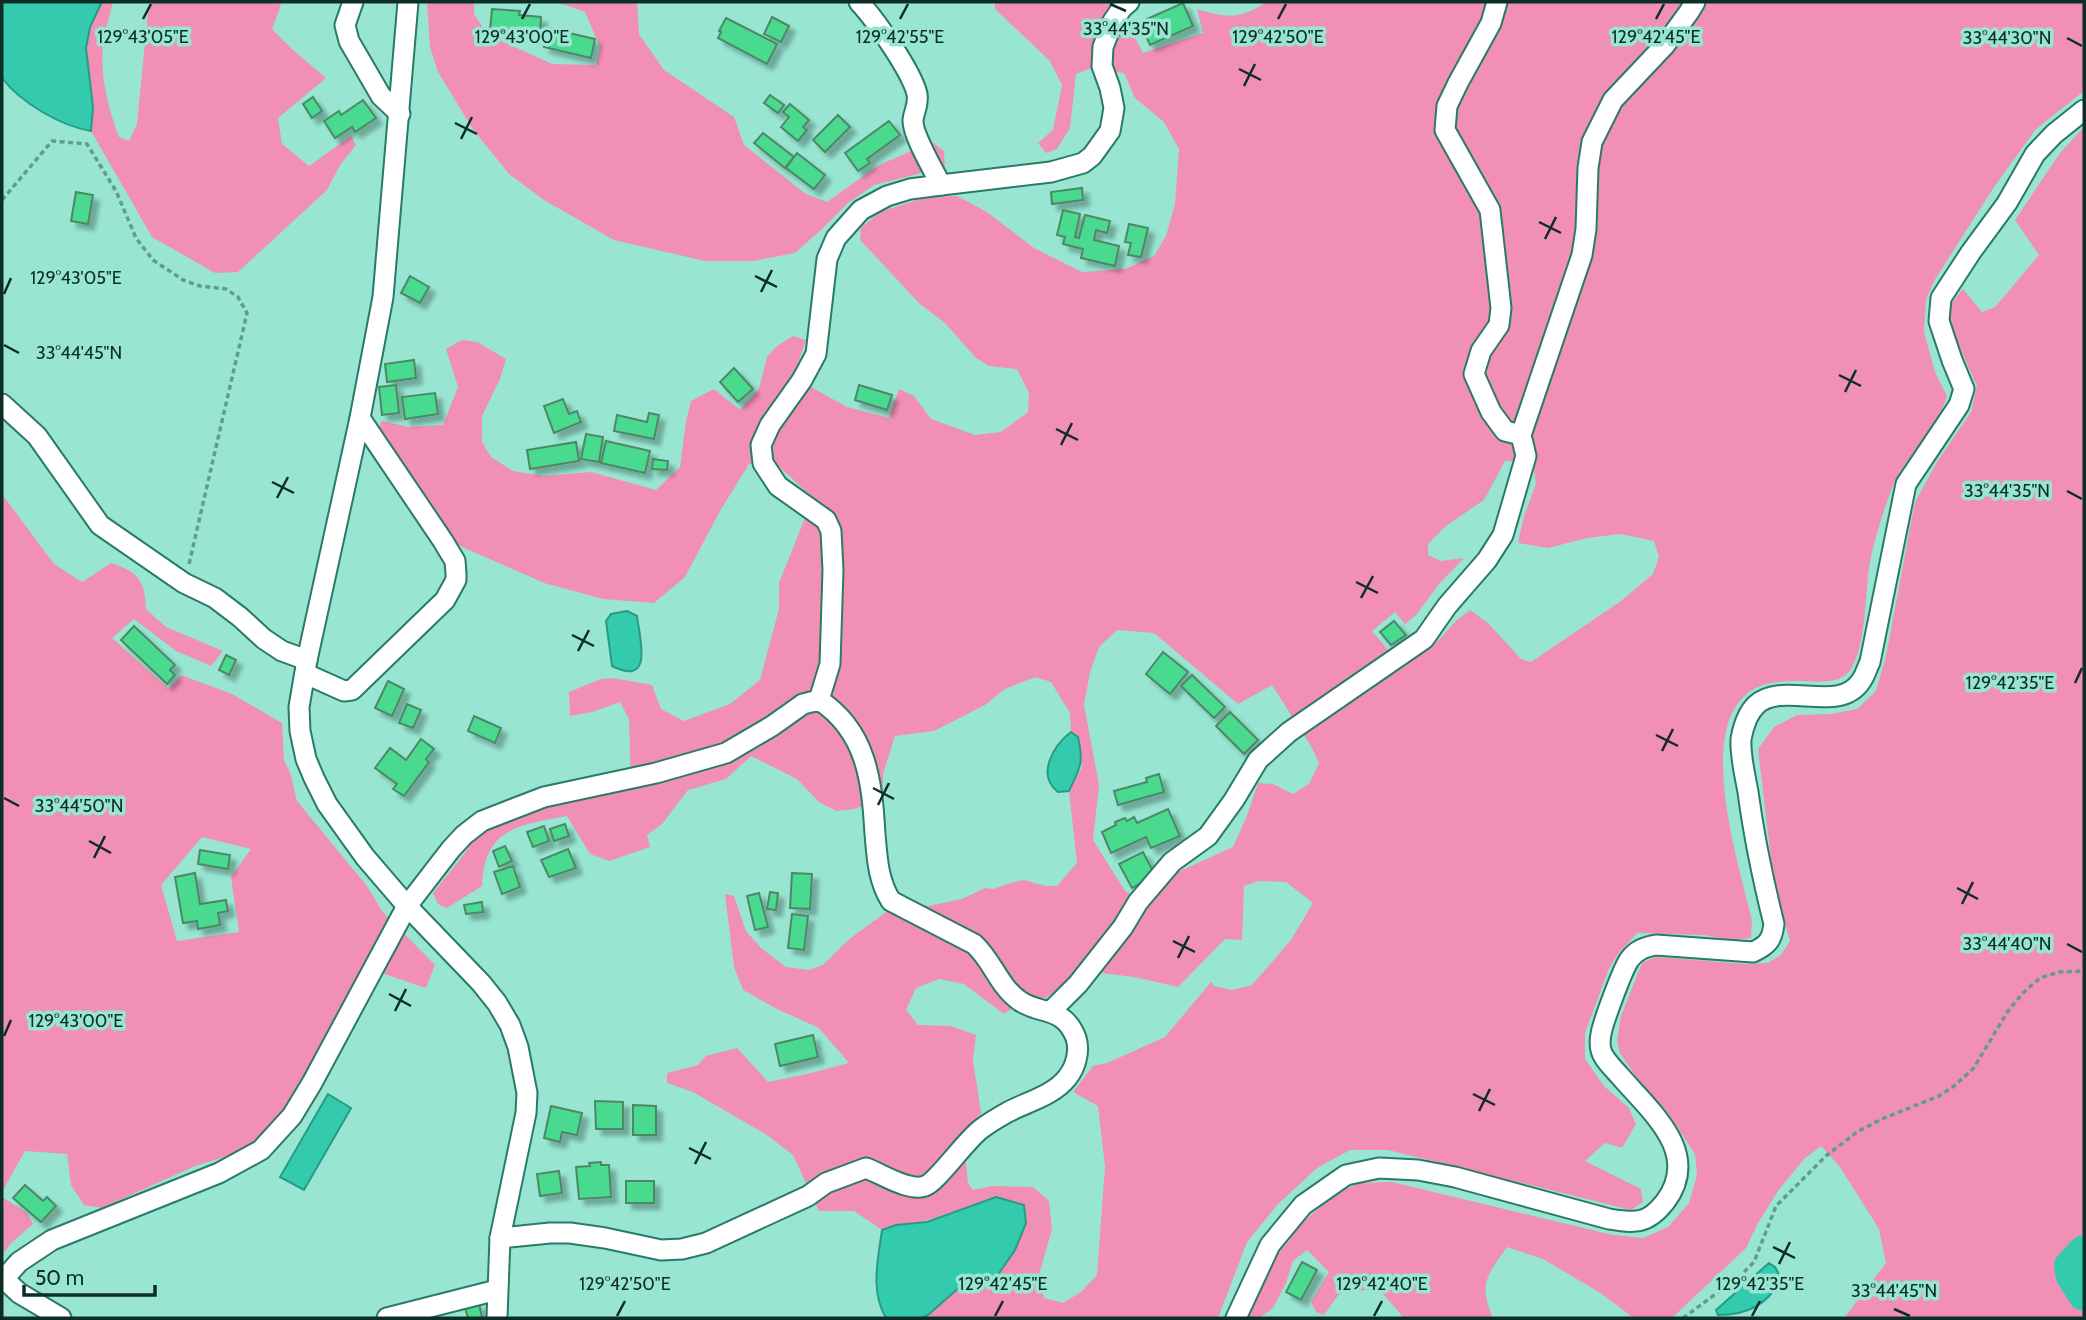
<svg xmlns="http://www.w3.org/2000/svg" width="2086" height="1320" font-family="Cabin,sans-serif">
<defs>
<filter id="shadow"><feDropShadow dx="6" dy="6" stdDeviation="2" flood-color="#0004"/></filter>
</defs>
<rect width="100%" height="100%" fill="#98e6d2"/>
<g fill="#f28fb4" fill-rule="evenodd">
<path d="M102,2H113C110,16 104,31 103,45C100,76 108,108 119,137L129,141L137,124L149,2H278L281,5L272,29L292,49L326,78L278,118L282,144L309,166L351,136L356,145L340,165L327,190L238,272L215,273L152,237L91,131L93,107L86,48L90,27Z"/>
<path d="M427,2H474V14L488,35L552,64L596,65L600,47L585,12L557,2H637L639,34L664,70L734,117L744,145L806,194L827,202L879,165L932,142L944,151L945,170L922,173L874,185L848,203L821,230L795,253L753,261H705L614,240L544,200L509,174L472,128L438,72L430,47Z"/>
<path d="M995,2H1112L1130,28L1143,53L1203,33L1197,9C1226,18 1240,20 1266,2H2084V91L2036,129L1994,187L1934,281L1926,300L1924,332L1935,372L1947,396C1936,433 1902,458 1891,491C1882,514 1873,544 1869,568C1865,596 1866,643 1852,667C1842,686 1817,681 1799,681C1782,681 1763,682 1749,692C1695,732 1740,867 1752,921L1751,938L1733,940L1704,935L1637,933L1618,954L1608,971L1585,1033V1059L1604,1086L1629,1108L1636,1124L1622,1148L1605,1143L1585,1161L1641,1189L1643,1202L1631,1210L1388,1150H1350L1317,1168L1277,1205L1247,1242L1218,1318H922L928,1315L961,1286L997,1276L1015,1250L1026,1223L1024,1205L996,1197L919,1223L897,1225L882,1230L854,1211H819L793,1155L767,1135L693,1092L667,1083V1073L698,1065L706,1056L737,1048L768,1082L807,1074L849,1063L819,1028L777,1009L743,990L734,967L725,894L734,896L746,931L761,948L786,967L809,970L823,965L848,940L904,899L928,906L962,899L985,888L993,889L1014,882L1024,880L1045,886H1057L1077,863L1069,791L1082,767L1078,737L1071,732L1070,713L1051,682L1035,677L1005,689L985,705L934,731L895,736L883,774V798L854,809L836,811L819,802L797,779L751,756L726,779L688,790L662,824L647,835L650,847L609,861L590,854L567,816C519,825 484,828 482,886L447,908L438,904L433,893L465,853L474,839L492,827L535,805L631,784L629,719L620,702L592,712L570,716L569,692L601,679L613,678L652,685L661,709L684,721L730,704L760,680L779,609V583L813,498L771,459L749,464L720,511L685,577L654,603L603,599L544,583L458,545L425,495L377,431L382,421L409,427L443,425L458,387L446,349L462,340L477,342L506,359L500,379L482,416V442L491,457L513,471L543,476L591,472L656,490L680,467L686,421L691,401L714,389L740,410L759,389L767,357L777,346L793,336L806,340L793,377L847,407L889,418L899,389L914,396L931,419L975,435L1001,432L1028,412L1029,393L1017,369L989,366L976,358L945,323L920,304L860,240L861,228L880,212L927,197L957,196L987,212L1034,248L1082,272L1125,269L1154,256L1166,236L1175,204L1179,149L1164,122L1135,98L1124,73L1089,69L1076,74L1070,128L1057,149L1046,153L1038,143L1053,130L1062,85L1050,61L995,9ZM1505,461L1533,462L1536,484L1524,516L1518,543L1548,548L1587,538L1620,534L1654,541L1659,557L1653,574L1621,601L1531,662L1521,659L1488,623L1470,610L1456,621L1438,641L1401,665L1372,631L1395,612L1405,624L1416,615L1439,584L1464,558L1441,561L1428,555V544L1446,526L1484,500ZM1117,630L1154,633L1238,704L1272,685L1311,746L1319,763L1309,784L1293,794L1273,784L1258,783L1248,813L1233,847L1169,876L1151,905L1125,891L1093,840L1099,785L1084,705L1090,672L1099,647ZM1259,881L1286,882L1313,903L1291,940L1252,985L1232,990L1214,986L1211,982L1165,1037L1107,1063L1093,1066L1073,1092L1098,1106L1105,1167L1097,1275L1081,1292L1063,1303L1044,1298L1039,1275L1052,1229L1049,1201L1033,1187L992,1186L973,1190L968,1183L963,1134L981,1113L973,1060L976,1035L951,1026L918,1025L906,1010L916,988L939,979L964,984L1004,1014C1019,1002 1026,1006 1041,1000C1055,994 1066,980 1077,970L1134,977L1178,987L1225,939L1242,940L1244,886Z"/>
<path d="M2084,127V1318H1844L1886,1263L1879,1229L1840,1167L1821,1146L1804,1159L1778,1191L1758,1223L1746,1248L1672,1318H1629L1631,1316L1602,1294L1543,1259L1507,1247C1487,1276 1478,1283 1493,1318H1404L1378,1288L1339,1294L1324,1315L1316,1312L1311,1302L1329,1272L1307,1250L1293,1261L1286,1283L1273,1308L1259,1318H1246L1273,1259L1289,1241L1298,1226L1336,1194L1359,1183L1392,1182L1613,1235L1643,1238L1668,1227L1689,1203L1697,1175L1695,1154L1666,1110L1637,1078L1620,1053L1617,1041L1621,1016L1642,963L1655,957L1746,964L1768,963L1781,955L1790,941L1774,884L1758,749L1774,727L1797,715L1831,714L1857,709L1876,691L1886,656L1915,502L1937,462L1971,412L1977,386L1949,324L1951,304L1963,289L1982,312L1995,307L2039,255L2015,220L2060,153Z"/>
<path d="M2,494L54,564L82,582L111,563C138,572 145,580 146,609L166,627L223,651L211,666L176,651L134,619L112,638L169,689L181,675L232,694L282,723L284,760L290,772L297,801L367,886L382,911L435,965L426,988L364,967L306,1073L275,1124L250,1144L228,1156L195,1166L102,1208L84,1205L71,1185L67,1154L25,1151L2,1192ZM202,837L251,849L231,877L239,932L177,941L161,885Z"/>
<path d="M2,1197L27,1213L33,1224L11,1243L2,1255Z"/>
</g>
<g fill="#33caae" stroke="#289b86" stroke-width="2">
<path d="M2,2H102L90,27L86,48L93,107L91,131C61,126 21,103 2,78Z"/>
<path d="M627,611L637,616C640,640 654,687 612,666L606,621L611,614Z"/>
<path d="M1071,732L1078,737C1084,765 1080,767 1069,791L1058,792C1036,775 1053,746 1071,732Z"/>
<path d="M328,1094L351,1108L304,1190L280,1177Z"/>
<path d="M996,1197L1024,1205L1026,1223L1015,1250L997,1276L961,1286L928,1315L922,1318H886C870,1291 878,1260 882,1230L896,1225L927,1222Z"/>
<path d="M1769,1263L1775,1267L1781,1278C1769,1305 1747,1315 1718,1315L1716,1310Z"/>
</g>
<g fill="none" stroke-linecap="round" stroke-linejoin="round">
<path stroke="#33caae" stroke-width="32" d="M2084,1251L2070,1266L2072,1276L2084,1295"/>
</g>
<g fill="#49d98f" stroke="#4e8866" stroke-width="2" filter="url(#shadow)">
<path d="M1183,3L1193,26L1150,45L1140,22Z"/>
<path d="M492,9L520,11L519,15L541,17L540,36L490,30Z"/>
<path d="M772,17L789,26L781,42L764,34Z"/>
<path d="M726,18L777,44L767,64L718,38L721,32L719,31Z"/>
<path d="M548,28L595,39L591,58L544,47Z"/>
<path d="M770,95L784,105L778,113L764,103Z"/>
<path d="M313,97L322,111L312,118L303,104Z"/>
<path d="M363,100L376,118L355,132L352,127L335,138L324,121L339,111L341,115Z"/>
<path d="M790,104L809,120L803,127L807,130L798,141L781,127L789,117L783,112Z"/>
<path d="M838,115L850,127L825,152L813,140Z"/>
<path d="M889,121L900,135L867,159L870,163L858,171L845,153Z"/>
<path d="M763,133L794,157L785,168L754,143Z"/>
<path d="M797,153L825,175L814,189L786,168Z"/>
<path d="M1082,188L1083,200L1052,204L1051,192Z"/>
<path d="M76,192L93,195L88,224L71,221Z"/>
<path d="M1063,210L1080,214L1075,237L1079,238L1085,215L1110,221L1107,233L1096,230L1094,240L1119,246L1115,266L1081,258L1083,249L1063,244L1065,237L1057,235Z"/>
<path d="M1129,224L1148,228L1141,257L1128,255L1131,243L1125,242Z"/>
<path d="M410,276L429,287L420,303L401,293Z"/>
<path d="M414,360L416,378L387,382L385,364Z"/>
<path d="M734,368L753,389L738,402L720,382Z"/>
<path d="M396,385L399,413L382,415L379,387Z"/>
<path d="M859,385L892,395L887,410L855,400Z"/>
<path d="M435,393L438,414L405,419L402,397Z"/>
<path d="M563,399L569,414L577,411L581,422L554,433L544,406Z"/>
<path d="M649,413L659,415L654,439L614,431L617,415L647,422Z"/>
<path d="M586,434L603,437L599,462L581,459Z"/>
<path d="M606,441L650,451L645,473L601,463Z"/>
<path d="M576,442L579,461L530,469L527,450Z"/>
<path d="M653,459L668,461L667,470L652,469Z"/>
<path d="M1394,621L1406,635L1391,645L1380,632Z"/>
<path d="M134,626L175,665L170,670L175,675L167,684L121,640Z"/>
<path d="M1163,652L1188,672L1170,694L1146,674Z"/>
<path d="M226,655L236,660L229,675L219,670Z"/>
<path d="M1192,675L1225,707L1214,718L1181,686Z"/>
<path d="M388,681L404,689L392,716L375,708Z"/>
<path d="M407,704L421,710L413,728L399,723Z"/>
<path d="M1230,712L1258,740L1244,754L1216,726Z"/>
<path d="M474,716L501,728L495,743L468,731Z"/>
<path d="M421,739L434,749L426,759L429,762L404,796L393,789L397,784L375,768L390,748L406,760Z"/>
<path d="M1159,774L1164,792L1118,805L1114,791L1147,782L1146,778Z"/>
<path d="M1168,809L1180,836L1151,848L1146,837L1111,853L1102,832L1116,825L1115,822L1125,818L1127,821L1134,817L1137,823Z"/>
<path d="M565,824L569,836L554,841L550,829Z"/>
<path d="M544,826L549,841L533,847L527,832Z"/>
<path d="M505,846L512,861L499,867L493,851Z"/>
<path d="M568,849L576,868L549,877L541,860Z"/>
<path d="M200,850L230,855L228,869L198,864Z"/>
<path d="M1143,852L1155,875L1132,888L1119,864Z"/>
<path d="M513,866L520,887L502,894L494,872Z"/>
<path d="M195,873L200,904L226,900L228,911L218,913L220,925L198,929L197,921L183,923L175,877Z"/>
<path d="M792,873L812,874L810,909L790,908Z"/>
<path d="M770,892L778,893L776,910L767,909Z"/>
<path d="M759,893L768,927L755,930L747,896Z"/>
<path d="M482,902L483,912L466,914L464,905Z"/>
<path d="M792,914L808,916L804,950L788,948Z"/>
<path d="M813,1035L818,1057L780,1066L775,1044Z"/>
<path d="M595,1101L623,1102V1129H596Z"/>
<path d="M633,1105L656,1106V1135H633Z"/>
<path d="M551,1106L582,1113L577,1135L562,1132L560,1142L544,1138Z"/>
<path d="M601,1162V1165H609L611,1197L579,1199L576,1167L590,1166L589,1163Z"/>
<path d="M559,1171L562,1193L540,1196L537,1174Z"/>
<rect x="626" y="1181" width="28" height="22"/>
<path d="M25,1185L43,1201L47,1197L56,1206L41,1222L13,1198Z"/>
<path d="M1302,1262L1317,1270L1301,1300L1286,1292Z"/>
<path d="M479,1303L482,1318H468L465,1308Z"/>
</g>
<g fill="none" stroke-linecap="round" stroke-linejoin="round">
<g stroke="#297a69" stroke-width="23">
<g id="minor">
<path d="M353,2L345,25L349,41L381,96L400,114"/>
<path d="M408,2L383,297L360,418L307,660L299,707L300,731L306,759L314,778L327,804L365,857L407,906L481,983L497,1003L510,1025L518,1047L527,1093L526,1113L500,1238L497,1318"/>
<path d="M859,2C875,19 912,72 917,94C919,105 914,111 913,120C912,134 934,171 941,185"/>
<path d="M1497,2L1491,23L1458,83L1447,106L1445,130L1490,210L1501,308L1499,325L1481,351L1474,374L1491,412L1505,431L1521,435"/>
<path d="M2,404L37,436L100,525L184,583L215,598L240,617L264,639L282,651L307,660"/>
<path d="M306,674L344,691L352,690L445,600L456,580V573L455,561L443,541L360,418"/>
<path d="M819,700L830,664L833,570L831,531L826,520L778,486L763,463L761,445L770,425L802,380L816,354L827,259L836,238L861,210L887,196L910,189L941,185L1051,172L1083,163L1092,156L1110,131L1114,108L1110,88L1102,66L1103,47L1113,21L1122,8L1129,2"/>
<path d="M1051,1011L1078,984L1123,927L1138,902L1172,862L1208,836L1234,800L1258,760L1289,732L1424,639L1447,606L1487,560L1503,535L1526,456L1521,435L1582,255L1586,229L1588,168L1592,142L1613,100L1665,45L1689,12L1695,2"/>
<path d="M4,1279L19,1293L61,1318"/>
<path d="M2,1281L19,1262L52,1240L219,1173L261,1150L292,1116L312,1083L407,906L451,849L464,835L482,821L544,797L656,773L726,753L772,726L803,704L819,700C867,731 872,782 875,834C877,857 878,881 891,901L974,944C993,961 999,987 1020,1001C1040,1015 1064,1006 1076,1038C1080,1051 1076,1067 1067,1078C1054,1095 1027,1102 1008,1112C999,1117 989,1123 981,1129C966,1140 937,1182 925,1186C909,1192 882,1174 866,1168L826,1183L808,1196L706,1243L682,1249L661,1250L605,1238L570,1233H550L500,1238"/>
<path d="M387,1318L497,1290"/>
<path d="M1236,1318L1270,1245L1303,1205L1346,1175L1379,1168L1418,1170L1455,1177L1609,1219C1635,1223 1647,1225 1665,1202C1702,1153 1651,1112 1620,1076C1614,1069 1603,1059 1601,1050C1600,1046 1600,1039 1601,1034C1603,1022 1622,971 1629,960C1636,950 1645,947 1656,945L1753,952C1768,945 1772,940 1774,924C1763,880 1754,837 1748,792C1745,775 1740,756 1741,739C1743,728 1747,714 1756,705C1783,680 1839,715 1861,681C1865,676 1867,668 1870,662L1906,484L1959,405L1964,389L1952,360L1939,321L1941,298L1971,252L2007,203L2035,154L2054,134L2084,110"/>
</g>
</g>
<g stroke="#619d8e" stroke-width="3.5" stroke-dasharray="5 3.5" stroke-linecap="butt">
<path d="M2,200L52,141L87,144L116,191L136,238L153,260L183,280L200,286L226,289L238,297L247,313L189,564"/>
<path d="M1683,1318L1739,1277L1754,1262L1776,1206L1826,1156L1857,1132L1882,1119L1939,1096L1954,1086L1973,1069L2008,1011L2024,992L2040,978L2059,972L2084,971"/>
</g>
<use href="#minor" stroke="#fff" stroke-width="19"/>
</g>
<path fill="none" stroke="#0d2e27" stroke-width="2.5" d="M1110,4L1126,11M143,19L151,4M522,19L530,4M900,19L908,4M1278,19L1286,4M1656,19L1664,4M2067,38L2082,46M1239,69L1261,80M1244,86L1255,64M455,123L477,134M461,139L472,117M1539,222L1561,233M1545,239L1556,217M755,276L777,287M761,292L772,270M4,294L11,278M4,345L19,353M1839,375L1861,386M1845,392L1856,370M1056,429L1078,440M1061,445L1072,423M272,482L294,493M2067,491L2082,499M277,498L288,477M1356,582L1378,593M1361,598L1373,576M572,635L594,646M578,651L589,630M2075,683L2082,668M1656,735L1678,746M1662,751L1673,729M873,788L894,799M4,798L19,806M878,805L889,783M89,841L111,853M94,858L105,836M1957,888L1978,899M1962,904L1973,882M1173,941L1195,952M2067,944L2082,952M1178,958L1189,936M389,994L411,1006M395,1011L406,989M4,1036L11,1020M1473,1094L1495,1105M1479,1111L1490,1089M689,1148L711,1159M695,1164L706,1142M1773,1247L1795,1258M1779,1264L1790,1242M1894,1309L1910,1316M617,1316L625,1301M995,1316L1003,1301M1374,1316L1382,1301M1752,1316L1760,1301"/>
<g font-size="18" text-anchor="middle" fill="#0d2e27" stroke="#98e6d2" stroke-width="7" stroke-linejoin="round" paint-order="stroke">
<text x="1126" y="35">33°44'35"N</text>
<text x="143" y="43">129°43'05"E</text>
<text x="522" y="43">129°43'00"E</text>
<text x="900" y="43">129°42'55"E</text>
<text x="1278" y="43">129°42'50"E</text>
<text x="1656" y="43">129°42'45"E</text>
<text x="2007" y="44">33°44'30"N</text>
<text x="76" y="284">129°43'05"E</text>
<text x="79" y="359">33°44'45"N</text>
<text x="2007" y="497">33°44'35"N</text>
<text x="2010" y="689">129°42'35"E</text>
<text x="79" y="812">33°44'50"N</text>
<text x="2007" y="950">33°44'40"N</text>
<text x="76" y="1027">129°43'00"E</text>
<text x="625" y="1290">129°42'50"E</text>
<text x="1003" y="1290">129°42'45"E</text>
<text x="1382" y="1290">129°42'40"E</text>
<text x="1760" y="1290">129°42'35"E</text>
<text x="1894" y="1297">33°44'45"N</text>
</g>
<rect width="2086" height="1320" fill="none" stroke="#0d2e27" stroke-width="7"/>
<path d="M24 1285v10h131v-10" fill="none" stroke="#0d2e27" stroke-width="3.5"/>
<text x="35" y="1285" font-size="21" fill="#0d2e27" stroke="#98e6d2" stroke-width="5" paint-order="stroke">50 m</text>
</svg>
